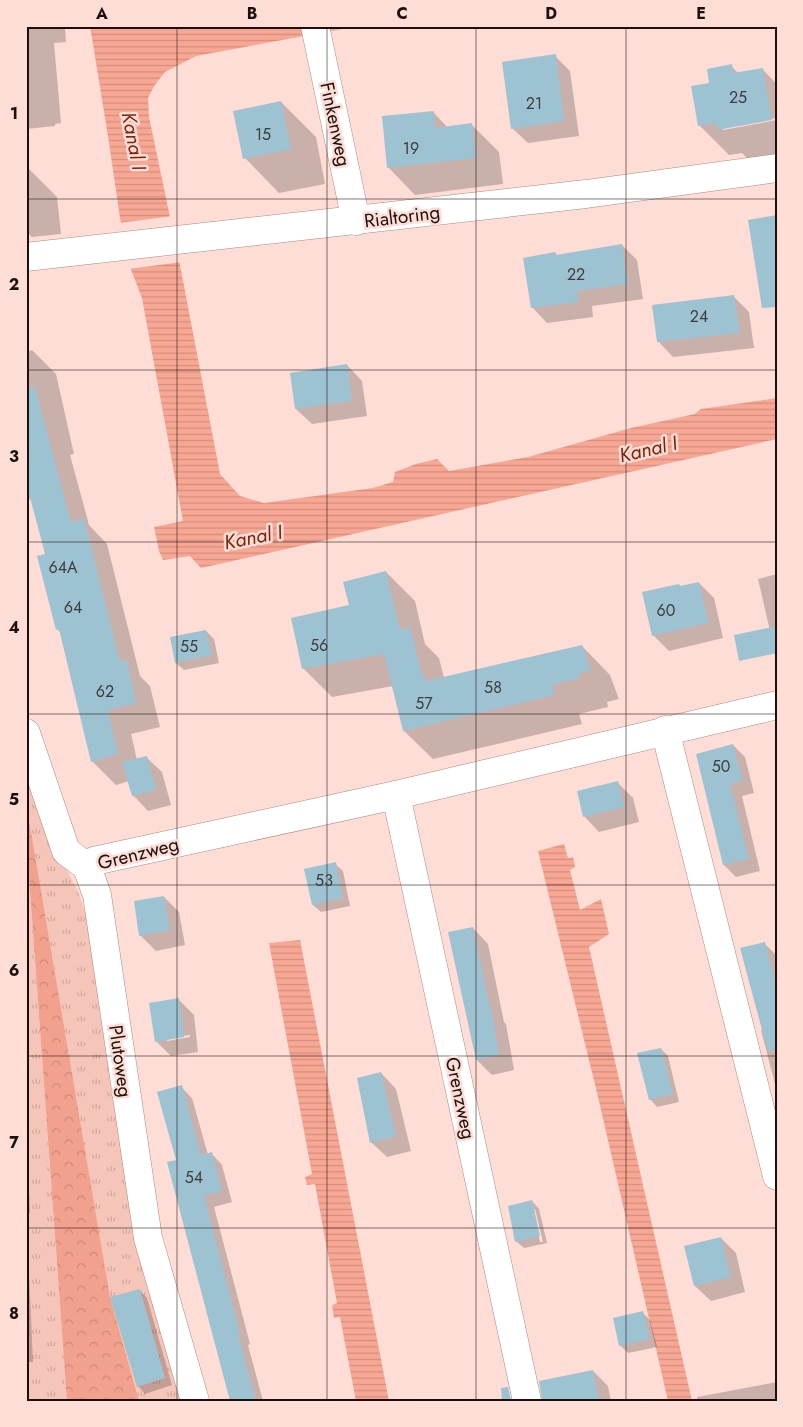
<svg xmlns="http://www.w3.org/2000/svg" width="803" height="1427" font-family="Jost,sans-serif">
<defs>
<pattern id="grass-tufts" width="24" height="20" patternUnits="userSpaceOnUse" patternTransform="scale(1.25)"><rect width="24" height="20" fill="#f5c5b9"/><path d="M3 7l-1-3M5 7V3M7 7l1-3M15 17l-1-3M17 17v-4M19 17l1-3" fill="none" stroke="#d2a89e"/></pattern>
<pattern id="forest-crowns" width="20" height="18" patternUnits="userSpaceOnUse" patternTransform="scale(1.25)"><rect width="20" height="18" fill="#f1a18d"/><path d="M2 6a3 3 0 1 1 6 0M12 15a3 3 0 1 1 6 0" fill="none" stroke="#ce8a78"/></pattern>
<pattern id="water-rules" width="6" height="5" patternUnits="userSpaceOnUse" patternTransform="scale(1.25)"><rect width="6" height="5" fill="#f7a793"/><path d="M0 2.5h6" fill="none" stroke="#d38f7e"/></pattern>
</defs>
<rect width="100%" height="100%" fill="#fdddd5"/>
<g fill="url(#grass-tufts)">
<path d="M26,777H32L61,858L79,894L89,925L184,1401H139L110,1297L26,802Z"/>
<path d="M26,836L67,1401H26Z"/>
</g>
<path fill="url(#forest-crowns)" d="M26,802L110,1297L139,1401H67L26,836Z"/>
<g fill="url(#water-rules)">
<path d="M90,26H358L196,56L165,72L154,86L148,98L149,117L179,260L220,474L240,496L264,503L373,488L393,482L395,472L416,464L437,459L449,471L528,457L631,428L695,414L701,409L777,398V439L201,568L190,556L163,560L159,551L154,527L183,521L142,298L130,267L120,218L108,136Z"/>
<path d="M564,844L568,858L573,857L575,867L570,870L580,910L601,899L609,934L589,947L692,1401H668L599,1101L538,851Z"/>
<path d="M300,940L389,1401H356L340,1317L334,1318L332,1305L337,1303L315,1184L307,1185L305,1177L312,1174L269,943Z"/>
</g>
<path fill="#fdddd5" d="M173,216L182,262L128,269L119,223Z"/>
<g fill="#0003" fill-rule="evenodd">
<path d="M26,26H65L66,42L54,43L61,123L55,124V126L26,129Z"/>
<path d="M555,56L570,71L579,136L528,143L512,128Z"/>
<path d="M731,66L739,74L763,70L777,84V118L723,127V130L777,120V154L748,159L742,153L729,155L699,125L710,84Z"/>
<path d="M281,102L316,137L325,184L279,193L245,158Z"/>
<path d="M433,112L448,128L471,124L499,152L503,184L415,195L388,167Z"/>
<path d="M26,166L57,197L61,234L32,237L26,232Z"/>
<path d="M622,245L637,260L643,299L592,306L593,317L547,323L532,307L555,253L558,256Z"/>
<path d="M733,296L749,312L754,348L673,357L658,341Z"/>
<path d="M32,350L56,374L74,454L70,455L89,525L107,544L140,676L150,686L160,727L131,734L137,760L146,757L162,772L171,805L148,811L133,795L129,781L116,785L92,761L61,633L57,629L46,555L33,502L26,496V352Z"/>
<path d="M347,365L362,381L367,416L312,424L296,409Z"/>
<path d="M386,572L415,601L425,644L439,658L444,678L582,646L610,675L619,699L607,702L608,707L579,714L582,724L433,759L404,731L393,686L332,697L303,668L350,606Z"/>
<path d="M777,574V642L771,635L758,579Z"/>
<path d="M699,583L714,598L723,638L669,651L653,635L681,587Z"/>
<path d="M206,631L214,639L219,663L184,670L176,663L171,638Z"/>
<path d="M733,745L745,757L754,793L742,796L760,871L736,877L724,865L698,755Z"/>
<path d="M618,783L633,798L639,822L599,832L584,816Z"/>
<path d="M335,864L343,871L350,906L321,912L313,905L305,870Z"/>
<path d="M164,897L179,912L185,945L156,951L140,935Z"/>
<path d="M473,928L488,944L504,1022L506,1024L514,1070L492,1075L477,1060Z"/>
<path d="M764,943L777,956V1010Z"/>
<path d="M178,999L194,1015L198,1052L171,1056L156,1041ZM190,1035V1037L167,1041V1038Z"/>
<path d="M777,1026V1092L761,1030Z"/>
<path d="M661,1049L668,1056L679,1102L657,1107L650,1099Z"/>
<path d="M381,1073L396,1089L411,1151L387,1157L371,1142Z"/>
<path d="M181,1087L192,1098L208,1155L212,1154L222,1165L232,1202L214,1207L250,1344L248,1345L263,1401H231L177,1161Z"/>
<path d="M26,1125L30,1213H26Z"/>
<path d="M532,1201L539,1209L547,1243L524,1248L516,1241ZM533,1209H535L543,1242H540Z"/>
<path d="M721,1238L736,1253L745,1292L711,1301L695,1286Z"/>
<path d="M26,1272L29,1274L33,1362H27L29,1401H26Z"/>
<path d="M139,1290L147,1298L172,1385L145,1394L138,1386Z"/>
<path d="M642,1312L650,1320L657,1347L628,1353L620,1345Z"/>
<path d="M593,1371L608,1386L611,1401H549Z"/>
<path d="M777,1382V1401H697V1397Z"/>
</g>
<g fill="#9dc3d3">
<path d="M556,54L564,121L511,129L502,62Z"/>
<path d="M732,64L733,73L763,68L772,120L717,130L716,123L698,126L691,86L709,83L707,69Z"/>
<path d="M281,101L291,149L243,159L233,111Z"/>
<path d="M434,111L435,128L472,123L476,158L387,168L382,116Z"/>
<path d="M777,215V307L762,308L748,220Z"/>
<path d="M622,244L628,284L577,291L579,302L531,308L523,258L555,252L556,255Z"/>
<path d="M734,295L740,333L657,342L652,305Z"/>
<path d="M347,364L352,401L295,409L290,373Z"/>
<path d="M35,387L71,522L84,518L120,662L127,660L136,703L108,710L118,754L91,762L59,629L56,630L37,556L45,554L26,482V388Z"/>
<path d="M386,571L400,630L410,627L422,675L424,674L426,681L582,645L591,670L579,673L580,678L552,685L554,695L403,731L384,654L302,669L291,618L349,605L343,582Z"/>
<path d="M699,582L709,623L652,636L642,592L679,584L680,586Z"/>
<path d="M777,626V653L739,661L734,635Z"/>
<path d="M206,630L212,655L175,663L170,637Z"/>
<path d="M733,744L743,781L730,784L749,859L723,865L696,754Z"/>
<path d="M147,756L156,790L132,796L122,762Z"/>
<path d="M618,781L624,807L583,817L577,791Z"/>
<path d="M336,862L343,898L312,905L304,869Z"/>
<path d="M164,896L170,930L139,936L134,901Z"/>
<path d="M473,927L490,1008L491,1007L499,1055L476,1060L448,932Z"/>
<path d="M765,942L777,990V1049L768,1052L740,948Z"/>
<path d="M179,998L184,1037L155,1042L149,1003Z"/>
<path d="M661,1048L673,1094L649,1100L637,1053Z"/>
<path d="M381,1072L396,1136L370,1143L357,1078Z"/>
<path d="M182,1085L201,1155L212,1152L222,1191L204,1196L240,1333L238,1334L256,1401H230L167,1162L176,1160L157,1092Z"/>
<path d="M532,1200L540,1236L515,1242L508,1206Z"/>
<path d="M721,1237L731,1277L694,1286L684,1246Z"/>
<path d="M140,1289L165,1378L137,1387L110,1297Z"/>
<path d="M643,1311L650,1339L619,1346L613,1318Z"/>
<path d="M593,1370L599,1401H542L539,1381Z"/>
<path d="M508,1387L511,1401H502L501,1388Z"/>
</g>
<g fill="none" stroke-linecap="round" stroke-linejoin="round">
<g stroke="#ae8a80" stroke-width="29">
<g id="minor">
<path d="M315,26L356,221"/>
<path d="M26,257L586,194L777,168"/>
<path d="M665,730L777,1176"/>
<path d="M26,733L66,851L87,867L97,895L148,1238L195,1401"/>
<path d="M396,795L527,1401"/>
<path d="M87,867L94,861L396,795L777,705"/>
</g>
</g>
<use href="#minor" stroke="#fff" stroke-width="28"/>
</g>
<path fill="none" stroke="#1d100c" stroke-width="1" stroke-opacity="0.55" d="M177,26V1401M327,26V1401M476,26V1401M626,26V1401M26,199H777M26,370H777M26,542H777M26,714H777M26,885H777M26,1056H777M26,1228H777"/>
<g text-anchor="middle" stroke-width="5" stroke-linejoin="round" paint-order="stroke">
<g font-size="16" fill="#3d3d3e">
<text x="738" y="103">25</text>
<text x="534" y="109">21</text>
<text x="263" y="140">15</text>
<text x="411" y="154">19</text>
<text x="576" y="280">22</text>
<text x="699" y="322">24</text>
<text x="63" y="573">64A</text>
<text x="73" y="613">64</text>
<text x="666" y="616">60</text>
<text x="319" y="651">56</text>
<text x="189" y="652">55</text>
<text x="493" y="693">58</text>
<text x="105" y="697">62</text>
<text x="424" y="709">57</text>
<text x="721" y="772">50</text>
<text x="324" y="886">53</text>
<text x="194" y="1183">54</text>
</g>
<g font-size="19" fill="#1d100c" stroke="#fdddd5">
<text transform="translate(336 124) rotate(78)" y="7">Finkenweg</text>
<text transform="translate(402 216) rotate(-7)" y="7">Rialtoring</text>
<text transform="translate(138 853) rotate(-14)" y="7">Grenzweg</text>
<text transform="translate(121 1061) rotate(82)" y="7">Plutoweg</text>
<text transform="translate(461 1098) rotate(78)" y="7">Grenzweg</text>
</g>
<g font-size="20" font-style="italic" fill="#7e220a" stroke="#fdddd5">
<text transform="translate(134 141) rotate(79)" y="7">Kanal I</text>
<text transform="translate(648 449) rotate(-13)" y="7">Kanal I</text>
<text transform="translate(253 537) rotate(-11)" y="7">Kanal I</text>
</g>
</g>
<rect width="803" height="1427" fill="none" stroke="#fdddd5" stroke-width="55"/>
<rect x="28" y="28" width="748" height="1372" fill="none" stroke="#1d100c" stroke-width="2"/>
<g font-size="16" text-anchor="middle" font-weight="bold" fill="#1d100c">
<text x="102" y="19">A</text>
<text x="252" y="19">B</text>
<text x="402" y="19">C</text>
<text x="551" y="19">D</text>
<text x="701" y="19">E</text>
<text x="14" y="119">1</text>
<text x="14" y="290">2</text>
<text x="14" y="462">3</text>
<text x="14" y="633">4</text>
<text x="14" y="805">5</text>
<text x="14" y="976">6</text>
<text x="14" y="1148">7</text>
<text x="14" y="1319">8</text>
</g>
</svg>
